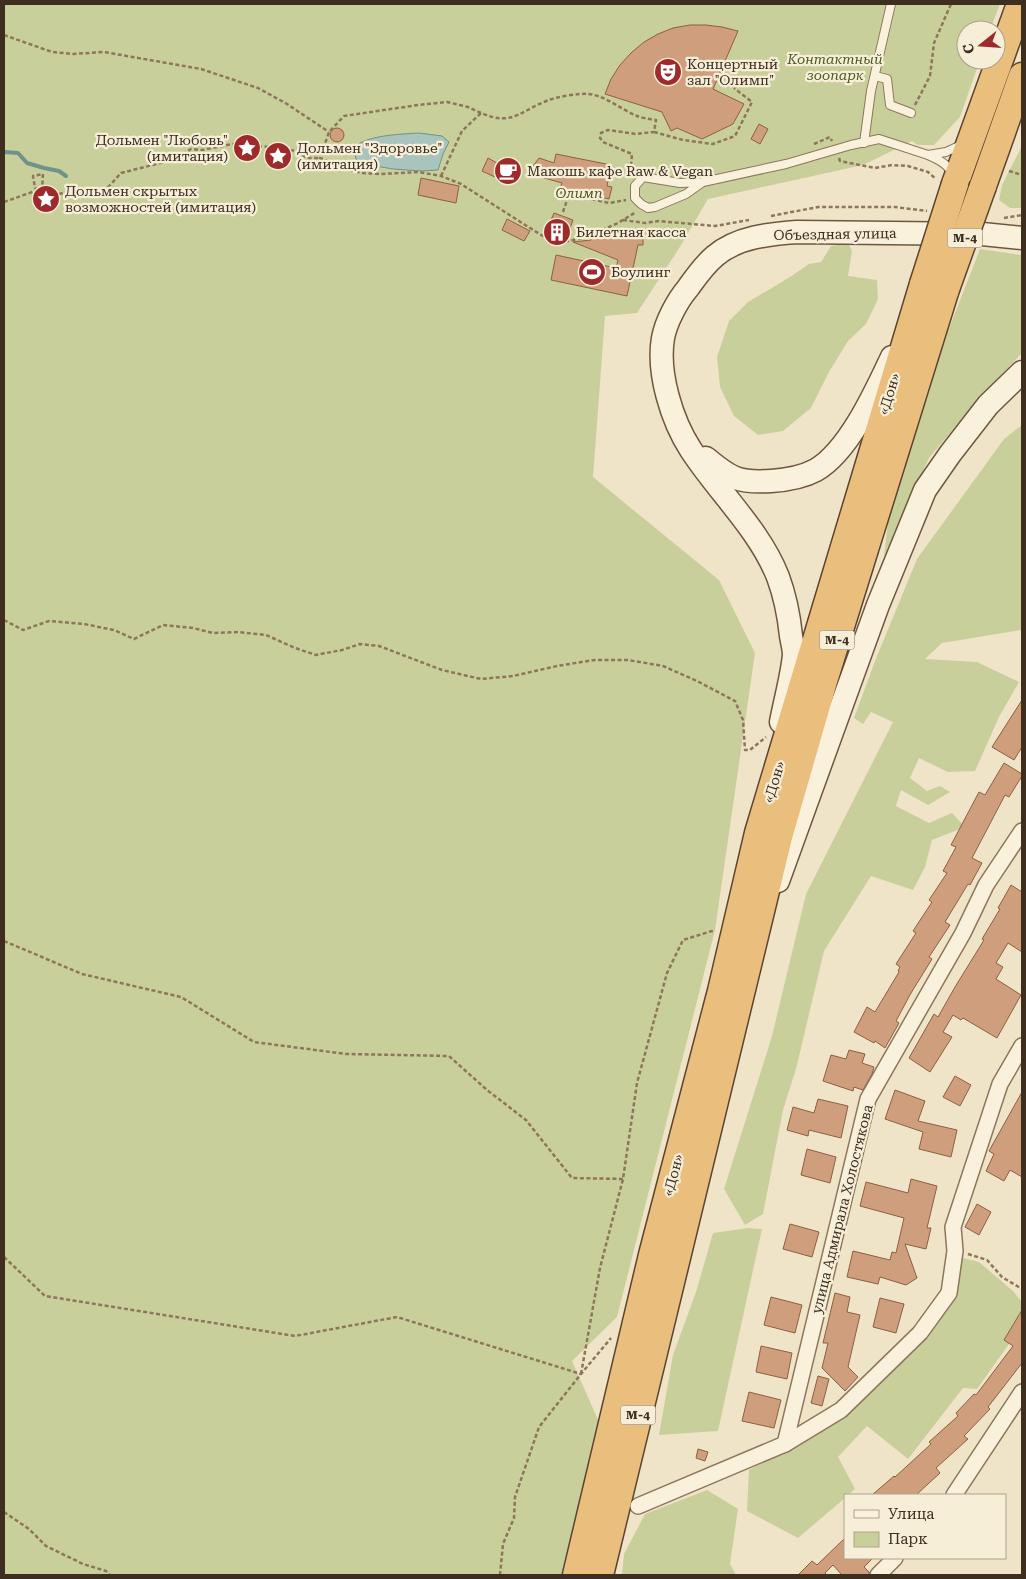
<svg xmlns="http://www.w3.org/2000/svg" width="1026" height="1579" font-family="'Roboto Serif',serif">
<rect width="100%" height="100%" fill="#f0e4c8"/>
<g fill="#c9cf9b">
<path d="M4,4H1000L990,30H966V60H980L960,117L934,145H918L912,141L863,165L708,199L678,250L637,313L605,316L593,477L719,580L755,653L715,930L617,1317L572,1361L599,1422L565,1575H4Z"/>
<path d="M1022,146V208H1010L999,200L1002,185Z"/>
<path d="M848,243L852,251L848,276L877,280L878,299L866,324L848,341L829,372L811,408L783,431L758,435L734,416L720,387L717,357L729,321L748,302L790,277L809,264L821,262L831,246Z"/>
<path d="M980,249L1022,255V353L980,397L929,458L884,557L890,504L926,402L948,331Z"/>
<path d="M1022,425V633L1021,630L942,643L925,659L977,662L1019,682L999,717L975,771L948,772L919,758L910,778L927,791L940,786L950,792L928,805L901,790L896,806L929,823L952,813L965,827L932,840L925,867L913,890L871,876L824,951L796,1069L783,1110L763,1214L745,1225L724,1189L772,1036L806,894L893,722L871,712L863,724L854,718L875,661L917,559L1004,439Z"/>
<path d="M748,1228L762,1229L718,1431L659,1435L673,1355L696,1292L713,1233Z"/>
<path d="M959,1257L979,1262L1013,1291L1022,1302V1326L977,1389L963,1388L908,1459L867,1426L838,1457L855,1489L848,1495H845V1498L798,1538L747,1511L749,1470L845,1418L950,1305Z"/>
<path d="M707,1490L738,1509L730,1564L736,1575H622L624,1554L645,1514Z"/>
</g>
<path fill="#a9c4bc" stroke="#6f938a" d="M419,133L442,136L449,142L443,154L438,170L421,171L393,169L357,163L354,150C356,147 359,143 362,142C377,135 402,134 419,133Z"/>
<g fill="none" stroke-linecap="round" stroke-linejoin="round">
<path stroke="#6f938a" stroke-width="4" d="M4,152L18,153L27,163L44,168L59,171L66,176"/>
</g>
<g fill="#cf9f7d" stroke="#8d5f41">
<path d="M690,25H706L722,27L738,31L713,89L744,104L733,124L702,139L677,128L671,131L662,112L605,94L611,79L620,65L631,53L644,42L658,34L673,28Z"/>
<path d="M759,124L768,129L760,144L751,139Z"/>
<circle cx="337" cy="135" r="7"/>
<path d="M556,154L611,165L607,186L612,187L609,199L560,188L562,183L534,175L533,166L539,158L554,163Z"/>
<path d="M488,158L504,167L506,162L519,168L513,181H505L498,171L495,177L482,171Z"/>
<path d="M421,178L459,186L456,203L418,195Z"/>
<path d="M554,213L573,220L566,239L546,232Z"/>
<path d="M507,219L530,231L524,241L502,230Z"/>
<path d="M643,233V245H638L627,296L551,280L556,255L616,268L618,260L573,242L591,240V237L605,235Z"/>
<path d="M1022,700V747L1014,760L992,747Z"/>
<path d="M1004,763L1022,774V776L1009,797L1005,795L972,858L982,863L970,885L968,884L945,922L950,925L929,957L932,959L911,993L896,1021L899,1023L885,1048L875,1041L874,1043L854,1032L867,1007L875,1012L899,972L898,971L900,967L896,964L916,933L913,931L932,902L929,900L947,873L943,871L956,847L951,845L979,792L985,795Z"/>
<path d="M1011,885L1022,892V952L1008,943L996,963L1003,967L996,979L1021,995L997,1038L963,1018L961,1020L953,1015L943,1032L952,1037L930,1072L909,1058L934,1014L938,1017L955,987L984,940L982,939L1000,909L998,908Z"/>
<path d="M849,1050L865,1054L862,1063L874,1067L872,1074L863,1090L854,1087L853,1091L823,1081L831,1055L846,1059Z"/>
<path d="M955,1076L971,1085L960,1106L943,1097Z"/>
<path d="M895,1090L925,1101L918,1121L957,1130L951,1157L919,1149L923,1132L885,1119Z"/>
<path d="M1022,1092V1177L1010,1170L1004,1181L986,1171L994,1154L989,1151Z"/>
<path d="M818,1099L848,1106L841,1138L809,1130L808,1136L787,1130L793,1107L814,1113Z"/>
<path d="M807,1149L836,1157L830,1183L801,1175Z"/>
<path d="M911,1179L937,1186L927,1228H931L926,1249L905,1244L917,1278L906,1285L880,1277L878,1284L847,1277L853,1251L890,1260L892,1252L896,1253L904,1218L860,1206L866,1182L908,1193Z"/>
<path d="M977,1204L991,1212L979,1235L965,1227Z"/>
<path d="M790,1224L819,1232L812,1257L783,1249Z"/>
<path d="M835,1293L850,1297L847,1312L860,1315L848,1367L858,1377L845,1391L822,1368L828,1343H823Z"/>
<path d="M771,1297L802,1305L795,1333L764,1325Z"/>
<path d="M880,1298L904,1304L896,1333L873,1327Z"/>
<path d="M1022,1310V1363L988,1407L990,1409L964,1436L968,1439L936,1468L940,1473L916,1495H872L894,1476L895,1477L931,1444L929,1442L958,1416L956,1413L974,1394L976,1395L1013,1346L1004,1340Z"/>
<path d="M761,1346L792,1353L787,1379L756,1372Z"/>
<path d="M818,1376L829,1379L822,1406L811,1403Z"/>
<path d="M749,1392L781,1400L774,1428L742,1421Z"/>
<path d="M698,1449L708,1452L705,1461L696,1458Z"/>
<path d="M845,1538V1558H873L864,1567L869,1572V1575H842L833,1565L825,1573L827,1575H798L812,1561L817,1565Z"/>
</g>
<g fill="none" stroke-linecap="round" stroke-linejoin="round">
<g stroke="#8d765c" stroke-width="10">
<g id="service">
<path d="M875,76L887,79L890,105L911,113"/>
<path d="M864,143L871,91L891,4"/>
<path d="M953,175C948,164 939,160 928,155L946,152L961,145"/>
<path d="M703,182L686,194L655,207L648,208L641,204L635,198V186L643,177L680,183L703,182L786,164L851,145L879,139L928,155"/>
</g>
</g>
<g stroke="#8d765c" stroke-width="18">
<g id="minor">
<path d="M785,1444L868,1099L963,933L986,885L1022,831"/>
<path d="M954,1495L1022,1392"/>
<path d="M638,1506L785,1444L841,1410L920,1333L949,1293L955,1251L953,1227L1000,1084L1022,1046"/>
<path d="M878,1575L895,1558"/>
</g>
</g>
<g stroke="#6f573f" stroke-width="25">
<g id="secondary">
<path d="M706,458C731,479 739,483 771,481C786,480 803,477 816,470C849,451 876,391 892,357"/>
<path d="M781,722C785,701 792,676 794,655C794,649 792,642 791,636C789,616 785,596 778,577C759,529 719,493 691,450C672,421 657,373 663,338C666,322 677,301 688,288C696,277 704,265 715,256C737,237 769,234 797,232L982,234L1022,238"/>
<path d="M778,881L878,605L925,490L950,454L988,405L1022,372"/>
</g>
</g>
<g stroke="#5b4430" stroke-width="29">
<g id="trunk">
<path d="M955,184L1020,4"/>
<path d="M983,186L1022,76"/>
<path d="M576,1575L652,1255L721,991L758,833L923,284"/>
<path d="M600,1575L779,837L824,681L946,289"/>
</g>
</g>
<g stroke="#8d765c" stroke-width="2.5" stroke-dasharray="4 2.5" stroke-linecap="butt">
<path d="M4,35L52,52L73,54L104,52L201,69L258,88L287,104L329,132"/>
<path d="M915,105L930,76L934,43L951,4"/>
<path d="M481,113L468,107L447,102L418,105L344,116L329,132L320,158L341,167L361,173L380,174L419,172L441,176L461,184L541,235L557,241H569L587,237L618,223L636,212"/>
<path d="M654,132L683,140L713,144L735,136L752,102L734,88"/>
<path d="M814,144L830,137L832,141"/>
<path d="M839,158L840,161L875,168L892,165L908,166L928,172L936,179"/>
<path d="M1009,171L1022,175"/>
<path d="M441,176L462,131L481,113C513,127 521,110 549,100C556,97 580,93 587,94C603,94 622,110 637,116C642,118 649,119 656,120L654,132L636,134L608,130L601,133L600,138L603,142L632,154L630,176"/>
<path d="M42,191L43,174L33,176L35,188L49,195L73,192L102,194L121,173L176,159L191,149L202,150L238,143L250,146L274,147L296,151L307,158H320"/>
<path d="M560,192L609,203L626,200"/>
<path d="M4,202L38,190"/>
<path d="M563,212L569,194"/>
<path d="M771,216L818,207H895L927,211"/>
<path d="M1004,218L1022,215"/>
<path d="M623,220L645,223L658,221L715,226L749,220"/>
<path d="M4,620L23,630L49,621L84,624L114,630L134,639L163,625L193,628L213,633L238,632L266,635L295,648L316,655L342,650L360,644L379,646L442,670L481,679L513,676L557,666L594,660H628L663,666L697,681L735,701L743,720L745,750H750L766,737"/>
<path d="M4,941L82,974L181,997L254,1042L346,1054L449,1056L487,1090L526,1120L572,1178L623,1179"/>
<path d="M968,1254L987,1260L1002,1277L1022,1289"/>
<path d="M4,1257L45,1296L295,1336L397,1317L581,1374"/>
<path d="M581,1374L600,1268L623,1179L637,1083L667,973L683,940L715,930"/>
<path d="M4,1512L29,1529L46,1546L83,1564L106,1571L110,1575"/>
<path d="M500,1575L503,1544L514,1518L515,1497L539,1427L581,1374L611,1338"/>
</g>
<use href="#service" stroke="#faf1dc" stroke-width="8"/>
<use href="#minor" stroke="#faf1dc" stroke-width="15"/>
<use href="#secondary" stroke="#faf1dc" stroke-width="22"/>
<use href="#trunk" stroke="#eabe7c" stroke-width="26"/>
<g stroke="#5b4430" stroke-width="29" stroke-linecap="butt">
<g id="trunk-bridge">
<path d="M923,284L955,184"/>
<path d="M946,289L983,186"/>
</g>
</g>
<use href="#trunk-bridge" stroke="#eabe7c" stroke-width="26"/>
</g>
<defs>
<g id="theatre-disc" transform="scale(1.4375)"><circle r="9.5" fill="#9e2a2b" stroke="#f7eed8"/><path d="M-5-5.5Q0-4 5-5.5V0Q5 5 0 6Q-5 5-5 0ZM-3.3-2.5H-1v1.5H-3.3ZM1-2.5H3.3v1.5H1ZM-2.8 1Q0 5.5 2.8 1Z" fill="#fff"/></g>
<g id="sight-disc" transform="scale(1.4375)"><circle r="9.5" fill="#9e2a2b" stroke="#f7eed8"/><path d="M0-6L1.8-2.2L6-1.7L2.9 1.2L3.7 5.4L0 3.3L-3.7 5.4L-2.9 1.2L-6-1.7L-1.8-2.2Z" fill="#fff"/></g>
<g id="cafe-disc" transform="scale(1.4375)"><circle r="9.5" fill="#9e2a2b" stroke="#f7eed8"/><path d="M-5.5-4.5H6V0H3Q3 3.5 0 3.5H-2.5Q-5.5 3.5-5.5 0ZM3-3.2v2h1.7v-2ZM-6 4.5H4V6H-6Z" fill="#fff"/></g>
<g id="building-disc" transform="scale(1.4375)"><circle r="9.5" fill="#9e2a2b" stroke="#f7eed8"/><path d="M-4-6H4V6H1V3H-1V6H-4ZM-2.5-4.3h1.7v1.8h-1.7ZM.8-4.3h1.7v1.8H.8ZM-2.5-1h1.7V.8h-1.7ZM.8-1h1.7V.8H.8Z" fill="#fff"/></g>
<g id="stadium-disc" transform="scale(1.4375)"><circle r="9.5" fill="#9e2a2b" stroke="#f7eed8"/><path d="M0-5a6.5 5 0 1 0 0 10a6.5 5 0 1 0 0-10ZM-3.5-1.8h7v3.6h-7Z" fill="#fff"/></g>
</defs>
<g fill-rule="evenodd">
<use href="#theatre-disc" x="668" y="72"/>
<use href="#sight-disc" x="247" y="148"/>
<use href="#sight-disc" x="278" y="156"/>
<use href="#cafe-disc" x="508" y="171"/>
<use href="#sight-disc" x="46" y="199"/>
<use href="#building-disc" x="557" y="232"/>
<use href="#stadium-disc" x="592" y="272"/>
</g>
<g text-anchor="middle" stroke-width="4.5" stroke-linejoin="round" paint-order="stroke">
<g fill="#f7eed8" stroke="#756857" stroke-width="1">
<rect x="947.5" y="228.5" width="35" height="19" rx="4"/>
<rect x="819.5" y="630.5" width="35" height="19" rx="4"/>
<rect x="620.5" y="1405.5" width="35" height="19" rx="4"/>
</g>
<g font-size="12" font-weight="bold" fill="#3d2e20">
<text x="965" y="242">М-4</text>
<text x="837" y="644">М-4</text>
<text x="638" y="1419">М-4</text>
</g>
<g font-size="14" font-style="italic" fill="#4d5a26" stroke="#f7eed8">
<text x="835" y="64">Контактный<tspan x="835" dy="16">зоопарк</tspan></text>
<text x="579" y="198">Олимп</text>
</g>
<g font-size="14" fill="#3d2e20" stroke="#f7eed8" text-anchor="start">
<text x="687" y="69">Концертный<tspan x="687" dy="16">зал "Олимп"</tspan></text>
<text x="228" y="145" text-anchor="end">Дольмен "Любовь"<tspan x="228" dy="16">(имитация)</tspan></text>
<text x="297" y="153">Дольмен "Здоровье"<tspan x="297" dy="16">(имитация)</tspan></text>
<text x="527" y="176">Макошь кафе Raw &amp; Vegan</text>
<text x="65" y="196">Дольмен скрытых<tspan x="65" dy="16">возможностей (имитация)</tspan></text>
<text x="576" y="237">Билетная касса</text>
<text x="611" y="277">Боулинг</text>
</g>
<g font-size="14" fill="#3d2e20" stroke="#f7eed8">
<text transform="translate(835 234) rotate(-1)" y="5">Объездная улица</text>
<text transform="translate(889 394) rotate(-73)" y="5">«Дон»</text>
<text transform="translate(774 782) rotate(-73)" y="5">«Дон»</text>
<text transform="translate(673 1175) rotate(-75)" y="5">«Дон»</text>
<text transform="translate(842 1209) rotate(-76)" y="5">улица Адмирала Холостякова</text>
</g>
</g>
<rect width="1026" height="1579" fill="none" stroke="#3d2e20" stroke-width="10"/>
<rect x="844" y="1494" width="162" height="65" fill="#f7eed8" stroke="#ada18e"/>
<rect x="854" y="1510" width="25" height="8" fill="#faf1dc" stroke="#ada18e"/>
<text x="888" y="1519" font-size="15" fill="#3d2e20">Улица</text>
<rect x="854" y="1532" width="25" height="15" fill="#c9cf9b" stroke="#ada18e"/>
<text x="888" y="1544" font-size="15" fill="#3d2e20">Парк</text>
<g transform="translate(981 45) rotate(253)"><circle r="24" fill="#f7eed8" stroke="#ada18e"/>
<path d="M0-4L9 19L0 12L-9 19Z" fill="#9e2a2b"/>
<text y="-8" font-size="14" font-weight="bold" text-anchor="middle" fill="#3d2e20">С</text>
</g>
</svg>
